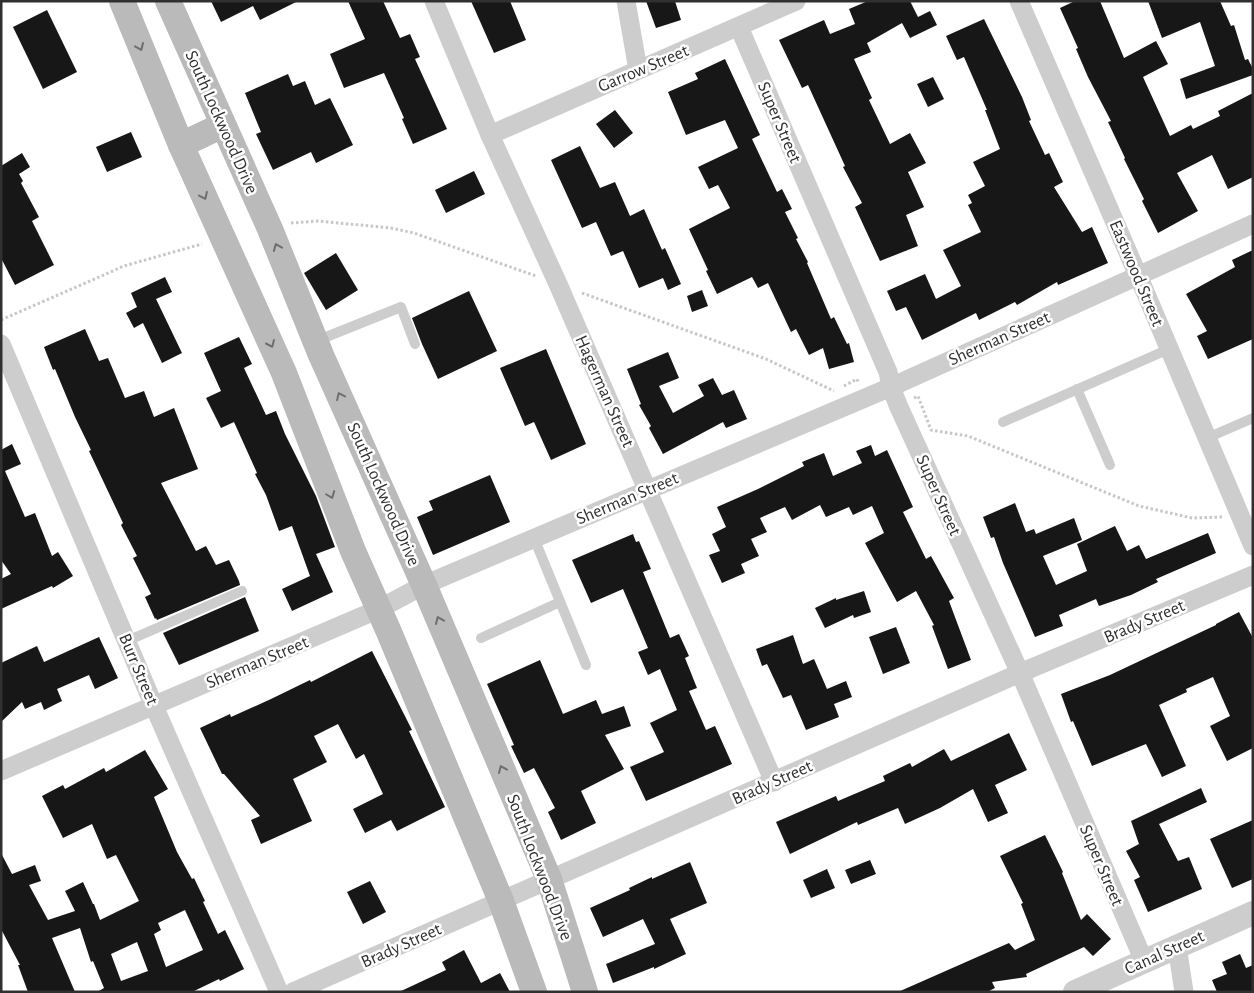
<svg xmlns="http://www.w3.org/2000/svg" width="1254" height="993" font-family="'Alegreya Sans',sans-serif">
<rect width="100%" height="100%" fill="#fff"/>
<g fill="#171717" fill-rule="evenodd">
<path d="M211,1H298L260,20L253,6L221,22Z"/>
<path d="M348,1H383L400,38L410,34L420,57L415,59L447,129L413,144L402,119L404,118L384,73L344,88L330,54L365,39Z"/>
<path d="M471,1H510L526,40L494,53Z"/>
<path d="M646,1H675L681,20L656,28Z"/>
<path d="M868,1H910L918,17L930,11L937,25L910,38L902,23L867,43L871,52L854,59L872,98L869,100L890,144L910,133L926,163L908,172L924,207L906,215L918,246L880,261L855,207L862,203L843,167L845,166L808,85L802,88L779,40L824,20L830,34L855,24L849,9Z"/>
<path d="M1075,1H1100L1124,58L1156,41L1168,64L1143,77L1170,136L1191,125L1193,129L1220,116L1218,111L1253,93V177L1228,189L1212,155L1177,173L1198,211L1158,233L1142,201L1144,199L1124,159L1125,158L1108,122L1111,121L1088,77L1076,49L1078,48L1060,8Z"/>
<path d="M1148,1H1220L1231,26L1234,25L1245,60L1248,59L1253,69V75L1186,99L1180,79L1215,66L1200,22L1162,38Z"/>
<path d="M47,10L77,72L43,89L13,27Z"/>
<path d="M984,19L1022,97L1031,120L1029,121L1045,155L1049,153L1063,182L1054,187L1082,232L1092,227L1108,263L1058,285L1057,282L1017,305L1015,302L979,320L976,313L922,340L906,307L896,311L887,291L925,274L936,299L961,286L943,250L981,232L968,205L972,203L968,195L985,186L973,162L1000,149L985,110H987L964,57L957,60L946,36Z"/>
<path d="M725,59L760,135L752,139L777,192L782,189L792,209L785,212L798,238L796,239L808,262L807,263L831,319L834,317L847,344L849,343L854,362L829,369L823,348L809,355L796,329L791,332L768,283L758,288L752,277L717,294L706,271L708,270L689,229L730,208L718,185L709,189L698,167L738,148L725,120L686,135L668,92L698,79L695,73Z"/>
<path d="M288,74L293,86L305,81L315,105L330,98L353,145L316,163L311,152L273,170L256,134L261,132L245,93Z"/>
<path d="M933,77L944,99L928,107L917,84Z"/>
<path d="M615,110L633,133L614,148L596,124Z"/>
<path d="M131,132L142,157L107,172L96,147Z"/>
<path d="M580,146L600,188L615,182L630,216L644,209L662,250L665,248L681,284L668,290L663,278L639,288L623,251L611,256L596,222L582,228L551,160Z"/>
<path d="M22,153L30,167L19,174L23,181L21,183L39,217L32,221L54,265L15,285L1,258V166Z"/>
<path d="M474,171L485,194L446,213L435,190Z"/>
<path d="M1253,250V339L1208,359L1197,336L1207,331L1186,294L1235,267L1232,260Z"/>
<path d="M336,253L358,290L326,310L304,273Z"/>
<path d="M165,277L172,292L156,299L182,353L162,363L143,323L134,328L126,313L137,307L131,293Z"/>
<path d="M702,290L708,306L692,312L687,296Z"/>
<path d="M469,291L497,351L438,379L422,344L412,318Z"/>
<path d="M85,329L99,361L108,358L125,398L144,391L154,417L174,408L198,469L161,483L196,551L206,546L216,565L229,560L239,581L240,585L157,620L156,618L155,619L145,597L151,594L133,558L137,556L121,525L123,523L89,451L91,450L75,417L55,369L53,370L44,347Z"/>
<path d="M239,337L252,364L244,368L266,415L276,411L285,434L316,496L335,547L316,554L333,592L292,611L282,589L310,576L292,526L279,531L266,495L255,474L257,473L234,422L221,428L206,398L221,391L204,353Z"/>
<path d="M546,349L586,444L551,460L534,422L525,426L500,368Z"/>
<path d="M668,352L679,378L659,386L673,413L704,396L698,385L713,378L722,395L734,390L747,419L726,428L723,422L663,454L649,428L651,426L639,405L641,404L627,369Z"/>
<path d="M12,444L21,464L5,471L25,517L35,513L52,556L58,552L73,576L53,588L52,586L1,609V579L11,574L1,560V450Z"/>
<path d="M871,445L875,456L887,450L913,507L903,512L926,559L931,556L954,598L949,601L971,660L948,669L932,626L934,625L916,591L897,602L865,543L884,533L872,506L853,515L849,507L826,517L820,505L792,520L785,507L760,518L767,532L751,539L759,556L741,564L745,573L722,583L709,555L720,551L712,534L726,527L717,507L758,489L804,466L802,462L824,453L833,476L862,463L856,451Z"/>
<path d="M490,475L510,522L433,555L417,517L433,510L429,501Z"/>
<path d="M1015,503L1026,532L1034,529L1036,534L1074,518L1082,540L1043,556L1056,585L1087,571L1077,544L1115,526L1127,551L1139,545L1146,559L1208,533L1216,553L1156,579L1158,582L1131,595L1099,606L1096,599L1059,615L1063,626L1035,637L1003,563L994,537L991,538L983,517Z"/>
<path d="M633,534L636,542L639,541L651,569L643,572L670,638L679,634L689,656L685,658L697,688L689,691L706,730L715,726L732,764L646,801L630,767L664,752L650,723L677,710L660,669L648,675L638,652L648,648L623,589L591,603L572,560Z"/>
<path d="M864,591L871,612L854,618L853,615L825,628L815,608L836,598V600Z"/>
<path d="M245,597L259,631L179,665L163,633Z"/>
<path d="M1239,612L1253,638V748L1227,761L1210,726L1230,716L1213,677L1186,689L1187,692L1159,705L1186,766L1162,777L1146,744L1092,766L1073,721L1071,722L1061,694L1110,675L1216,625V624Z"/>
<path d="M896,627L910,663L883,674L869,637Z"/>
<path d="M793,635L803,664L814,659L827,689L846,681L852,697L834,704L839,717L806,730L791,695L783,698L767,664L762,666L756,649Z"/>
<path d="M99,637L118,678L95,689L89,675L57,689L62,701L44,710L41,702L25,709L22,702L1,722V663L37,646L44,662Z"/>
<path d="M372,651L412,730L409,731L445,807L397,831L391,820L365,833L353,809L383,794L364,754L356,759L338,724L314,736L327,762L293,779L312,821L261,844L251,820L260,816L224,774H222L200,728L230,714L231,717L271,699L310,680L311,682Z"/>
<path d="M540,660L563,714L596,700L602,714L624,706L631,726L605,735L624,769L581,791L596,823L561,840L548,812L555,808L534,768L524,773L511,746L514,745L487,684Z"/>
<path d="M1009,733L1027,770L995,785L1008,813L988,822L973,789L940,808L905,824L898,808L858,825L857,822L790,854L776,822L836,796L838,801L885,781L883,776L910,763L912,767L944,749L951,761Z"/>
<path d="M145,750L168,789L154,797L177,852L192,879L194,878L205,901L203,902L218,934L225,930L244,969L220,981L219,979L192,992H97L104,988L93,961L91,962L80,928L52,938L75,992H28L18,965H20L1,929V853L12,874L35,865L41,881L29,885L48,920L75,911L65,891L83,882L93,904H94L100,920L139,901L116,855L107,859L92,824L63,838L42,796L63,785L65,789L104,768L106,772ZM185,910L203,950L166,967L154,934L161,930L158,923ZM137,942L148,971L121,981L111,954Z"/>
<path d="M1201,788L1207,802L1159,824L1178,861L1189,857L1202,889L1148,912L1134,880L1140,877L1126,851L1139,844L1131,821Z"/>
<path d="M1253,820V879L1232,888L1210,839Z"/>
<path d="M1045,835L1063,872L1062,873L1081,920L1087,914L1111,939L1093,956L1084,947L1026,974L1027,977L992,982L995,988L987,992H898L1009,943L1015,950L1035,940L1021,904L1023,903L1000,856Z"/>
<path d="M870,860L876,874L851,884L845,870Z"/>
<path d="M690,862L707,903L670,919L686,954L654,969V967L613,983L606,964L655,944L643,919L603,937L590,908L630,890L629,888L652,877V879Z"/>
<path d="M827,869L835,888L811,898L803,880Z"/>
<path d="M370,881L386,912L363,924L347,892Z"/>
<path d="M464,950L481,983L500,973L510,992H399L446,970L442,962Z"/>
<path d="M1240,954L1246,968L1253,965V992H1217L1212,980L1227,974L1222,962Z"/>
</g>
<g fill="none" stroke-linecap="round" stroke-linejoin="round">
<g stroke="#c7c7c7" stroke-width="3" stroke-dasharray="2.5 2.5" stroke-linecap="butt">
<path d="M291,223L318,221L391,228L414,233L536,276"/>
<path d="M582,293L766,359L834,391"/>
<path d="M1,320L124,266L202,244"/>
<path d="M844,386L857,379L858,382"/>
<path d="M914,398L918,396L931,430L968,436L1139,506L1192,518L1222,517"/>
</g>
<g stroke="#cdcdcd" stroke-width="10">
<path d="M316,341L401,307L415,344"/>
<path d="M1077,389L1110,465"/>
<path d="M1003,422L1169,349"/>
<path d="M1207,438L1253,418"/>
<path d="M534,538L586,665"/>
<path d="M481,638L560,602"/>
<path d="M127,641L242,591"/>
</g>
<g stroke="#cdcdcd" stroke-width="19">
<path d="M434,1L490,135L558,284L774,782"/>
<path d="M626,1L638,70"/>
<path d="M1019,1L1146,294L1253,546"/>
<path d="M739,27L888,372L891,387L898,405L1020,673L1144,961"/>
<path d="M490,135L796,1"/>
<path d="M1,344L154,706L279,992"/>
<path d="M1,771L379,609L424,585L891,387L1253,224"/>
<path d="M1177,946L1184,992"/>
<path d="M293,992L1020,673L1253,575"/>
</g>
<path stroke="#cdcdcd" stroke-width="24" d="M1075,992L1253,913"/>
<g stroke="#bababa" stroke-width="26">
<path d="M122,1L181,145L284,373L353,551L389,632L501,901L534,992"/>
<path d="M168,1L270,229L321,355L424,585L549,879L585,992"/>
<path d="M181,145L223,125"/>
</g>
</g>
<defs><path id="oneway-chevron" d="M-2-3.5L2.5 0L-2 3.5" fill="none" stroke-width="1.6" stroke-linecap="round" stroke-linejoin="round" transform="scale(1.25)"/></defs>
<g stroke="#6e6e6e">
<use href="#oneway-chevron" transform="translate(140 47) rotate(67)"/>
<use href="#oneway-chevron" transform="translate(204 196) rotate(65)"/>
<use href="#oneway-chevron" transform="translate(277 247) rotate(-112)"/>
<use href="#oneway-chevron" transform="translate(271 344) rotate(66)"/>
<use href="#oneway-chevron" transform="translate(340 396) rotate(-115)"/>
<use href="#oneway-chevron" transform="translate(331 495) rotate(69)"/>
<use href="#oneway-chevron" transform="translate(439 620) rotate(-113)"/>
<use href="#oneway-chevron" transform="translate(502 769) rotate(-113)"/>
</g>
<g text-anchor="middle" stroke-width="5" stroke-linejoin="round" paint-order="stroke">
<g font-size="18" fill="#303030" stroke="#fff">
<text transform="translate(643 68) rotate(-23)" y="6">Garrow Street</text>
<text transform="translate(222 122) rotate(66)" y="6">South Lockwood Drive</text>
<text transform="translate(780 122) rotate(67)" y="6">Super Street</text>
<text transform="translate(1137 273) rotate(67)" y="6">Eastwood Street</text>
<text transform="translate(999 338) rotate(-24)" y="6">Sherman Street</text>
<text transform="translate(605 391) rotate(66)" y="6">Hagerman Street</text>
<text transform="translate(384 494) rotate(66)" y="6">South Lockwood Drive</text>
<text transform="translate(939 495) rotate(66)" y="6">Super Street</text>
<text transform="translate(627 498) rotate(-23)" y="6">Sherman Street</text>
<text transform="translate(1144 621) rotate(-23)" y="6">Brady Street</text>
<text transform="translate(257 662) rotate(-23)" y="6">Sherman Street</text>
<text transform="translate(139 669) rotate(67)" y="6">Burr Street</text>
<text transform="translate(772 782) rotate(-24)" y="6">Brady Street</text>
<text transform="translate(1102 865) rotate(67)" y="6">Super Street</text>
<text transform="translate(540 867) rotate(69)" y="6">South Lockwood Drive</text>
<text transform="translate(401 945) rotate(-24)" y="6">Brady Street</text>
<text transform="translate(1164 952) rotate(-24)" y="6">Canal Street</text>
</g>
</g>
<rect width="1254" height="993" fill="none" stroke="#303030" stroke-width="5"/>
</svg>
